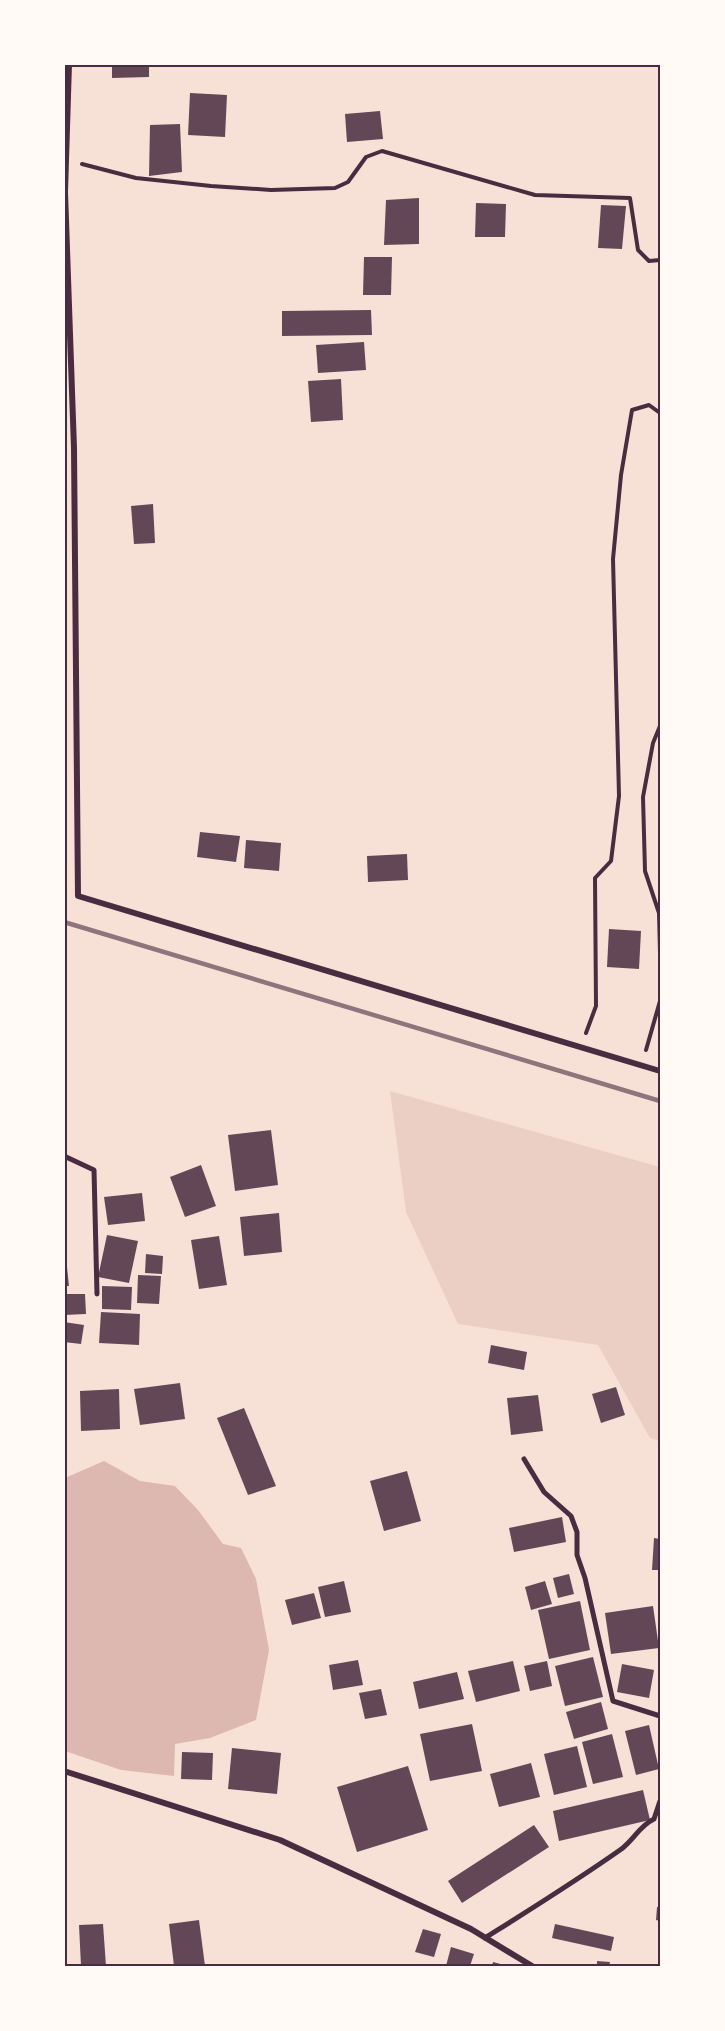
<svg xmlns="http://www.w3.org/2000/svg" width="725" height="2031" font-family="Figtree,sans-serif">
<rect width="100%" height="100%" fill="#f7e1d7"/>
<path fill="#ebcfc5" d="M390,1091L660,1167V1441L650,1438L598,1345L458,1324L406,1212Z"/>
<path fill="#dcb8b0" d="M104,1461L140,1481L175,1486L198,1510L223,1544L241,1548L256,1579L269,1650L256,1720L210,1738L175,1744L174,1776L121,1770L65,1751V1478Z"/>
<g fill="#644757">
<path d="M112,64H149V77L112,78Z"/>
<path d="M190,93L227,95L225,137L188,135Z"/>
<path d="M380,111L383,139L347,142L345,114Z"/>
<path d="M180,124L182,172L149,176L150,125Z"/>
<path d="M419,198V244L384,245L386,200Z"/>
<path d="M476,203L506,204L505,237H475Z"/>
<path d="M601,205L626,206L622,249L598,248Z"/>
<path d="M364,257H392L391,295H363Z"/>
<path d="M371,310L372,335L282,336V311Z"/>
<path d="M364,342L366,370L318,373L316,345Z"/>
<path d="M341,379L343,420L311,422L308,381Z"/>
<path d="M153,504L155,543L134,544L131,506Z"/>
<path d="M200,832L240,836L236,862L197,857Z"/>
<path d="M246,840L281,843L279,871L244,868Z"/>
<path d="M407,854L408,880L368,882L367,856Z"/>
<path d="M609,929L641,931L639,969L607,967Z"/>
<path d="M271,1130L278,1185L235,1191L228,1135Z"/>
<path d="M201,1165L216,1206L185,1217L170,1177Z"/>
<path d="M142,1193L145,1221L108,1225L104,1197Z"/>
<path d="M279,1213L282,1252L244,1256L240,1217Z"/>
<path d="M107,1235L138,1241L129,1283L98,1277Z"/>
<path d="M219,1236L227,1285L199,1289L191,1240Z"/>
<path d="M64,1239L69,1286H64Z"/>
<path d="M146,1254L163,1256L162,1274L145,1273Z"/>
<path d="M138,1275L161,1276L159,1304L137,1303Z"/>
<path d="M102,1286L132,1287L131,1310L102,1309Z"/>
<path d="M64,1294H85L86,1314L64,1315Z"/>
<path d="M101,1312L140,1314L139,1345L99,1343Z"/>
<path d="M64,1322L84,1325L81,1344L64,1342Z"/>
<path d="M491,1345L527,1352L524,1370L488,1363Z"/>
<path d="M180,1383L185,1419L140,1425L134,1389Z"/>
<path d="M616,1387L625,1415L601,1423L592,1394Z"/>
<path d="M119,1389L120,1429L81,1431L80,1391Z"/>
<path d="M538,1395L543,1431L511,1435L507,1398Z"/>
<path d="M244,1408L276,1486L248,1495L217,1418Z"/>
<path d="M407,1471L421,1521L384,1531L370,1481Z"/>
<path d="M562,1517L566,1542L514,1552L509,1528Z"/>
<path d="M654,1538L660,1539V1570H652Z"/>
<path d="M569,1574L574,1594L558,1598L553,1578Z"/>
<path d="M344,1581L351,1612L325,1617L318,1587Z"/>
<path d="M545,1581L552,1604L531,1610L525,1587Z"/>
<path d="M314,1593L321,1618L292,1625L285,1600Z"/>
<path d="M580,1601L590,1650L549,1659L538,1610Z"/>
<path d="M653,1606L659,1648L611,1654L605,1613Z"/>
<path d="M593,1657L603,1697L565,1706L555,1666Z"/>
<path d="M358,1660L363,1685L333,1690L329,1665Z"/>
<path d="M513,1661L520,1691L476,1702L468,1671Z"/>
<path d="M547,1661L552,1686L530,1691L524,1666Z"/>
<path d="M622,1664L654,1670L649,1698L617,1692Z"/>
<path d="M457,1672L464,1699L419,1709L413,1682Z"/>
<path d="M381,1689L387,1715L365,1719L359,1693Z"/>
<path d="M601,1702L608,1729L574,1739L566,1712Z"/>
<path d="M472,1724L482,1771L430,1781L420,1734Z"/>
<path d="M649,1725L659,1769L636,1775L625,1731Z"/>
<path d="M612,1734L623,1777L593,1784L582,1742Z"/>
<path d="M577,1746L587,1787L554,1795L544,1754Z"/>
<path d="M232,1748L281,1753L277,1794L228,1789Z"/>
<path d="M182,1752L213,1753L212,1780L181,1779Z"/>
<path d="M531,1763L540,1797L499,1807L490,1774Z"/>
<path d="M408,1766L428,1830L357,1852L337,1787Z"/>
<path d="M643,1790L650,1820L559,1841L553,1811Z"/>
<path d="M534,1825L549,1847L462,1903L448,1881Z"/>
<path d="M657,1907H660V1921L656,1920Z"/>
<path d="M199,1920L205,1966H174L169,1924Z"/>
<path d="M103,1924L106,1966H81L79,1925Z"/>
<path d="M555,1924L614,1937L611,1951L552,1938Z"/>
<path d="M423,1929L441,1934L434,1957L415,1952Z"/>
<path d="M451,1947L474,1954L470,1966H446Z"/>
<path d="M597,1961L610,1962L609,1966H597Z"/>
<path d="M493,1962L508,1966H492Z"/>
</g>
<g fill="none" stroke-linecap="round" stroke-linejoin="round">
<g stroke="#4a2c40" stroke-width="4">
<path d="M82,164L136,178L211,186L271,190L335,188L348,182L366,157L382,151L535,195L630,198L638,250L649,261L660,260"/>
<path d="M660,726L653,743L643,797L645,871L659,913L660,952"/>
<path d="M586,1033L596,1006L595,878L611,861L619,796L613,559L621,475L632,410L649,405L660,413"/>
<path d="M646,1050L660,1001"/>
</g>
<g stroke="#4a2c40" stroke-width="5">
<path d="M64,1156L94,1170L97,1294"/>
<path d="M524,1459L544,1492L571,1516L577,1532V1555L585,1578L613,1701L660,1716"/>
<path d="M485,1938C531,1909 576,1881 620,1850C634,1840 639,1826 654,1819L660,1801"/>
</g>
<g stroke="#4a2c40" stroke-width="6">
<path d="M69,64L65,192L74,448L78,896L660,1071"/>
<path d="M64,1771L280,1840L471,1929L532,1966"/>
</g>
<path stroke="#8f747c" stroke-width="4.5" d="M64,922L660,1101"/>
</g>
<rect width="725" height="2031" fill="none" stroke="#fffaf5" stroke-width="132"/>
<rect x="66" y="66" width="593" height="1899" fill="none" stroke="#4a2c40" stroke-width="2"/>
</svg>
